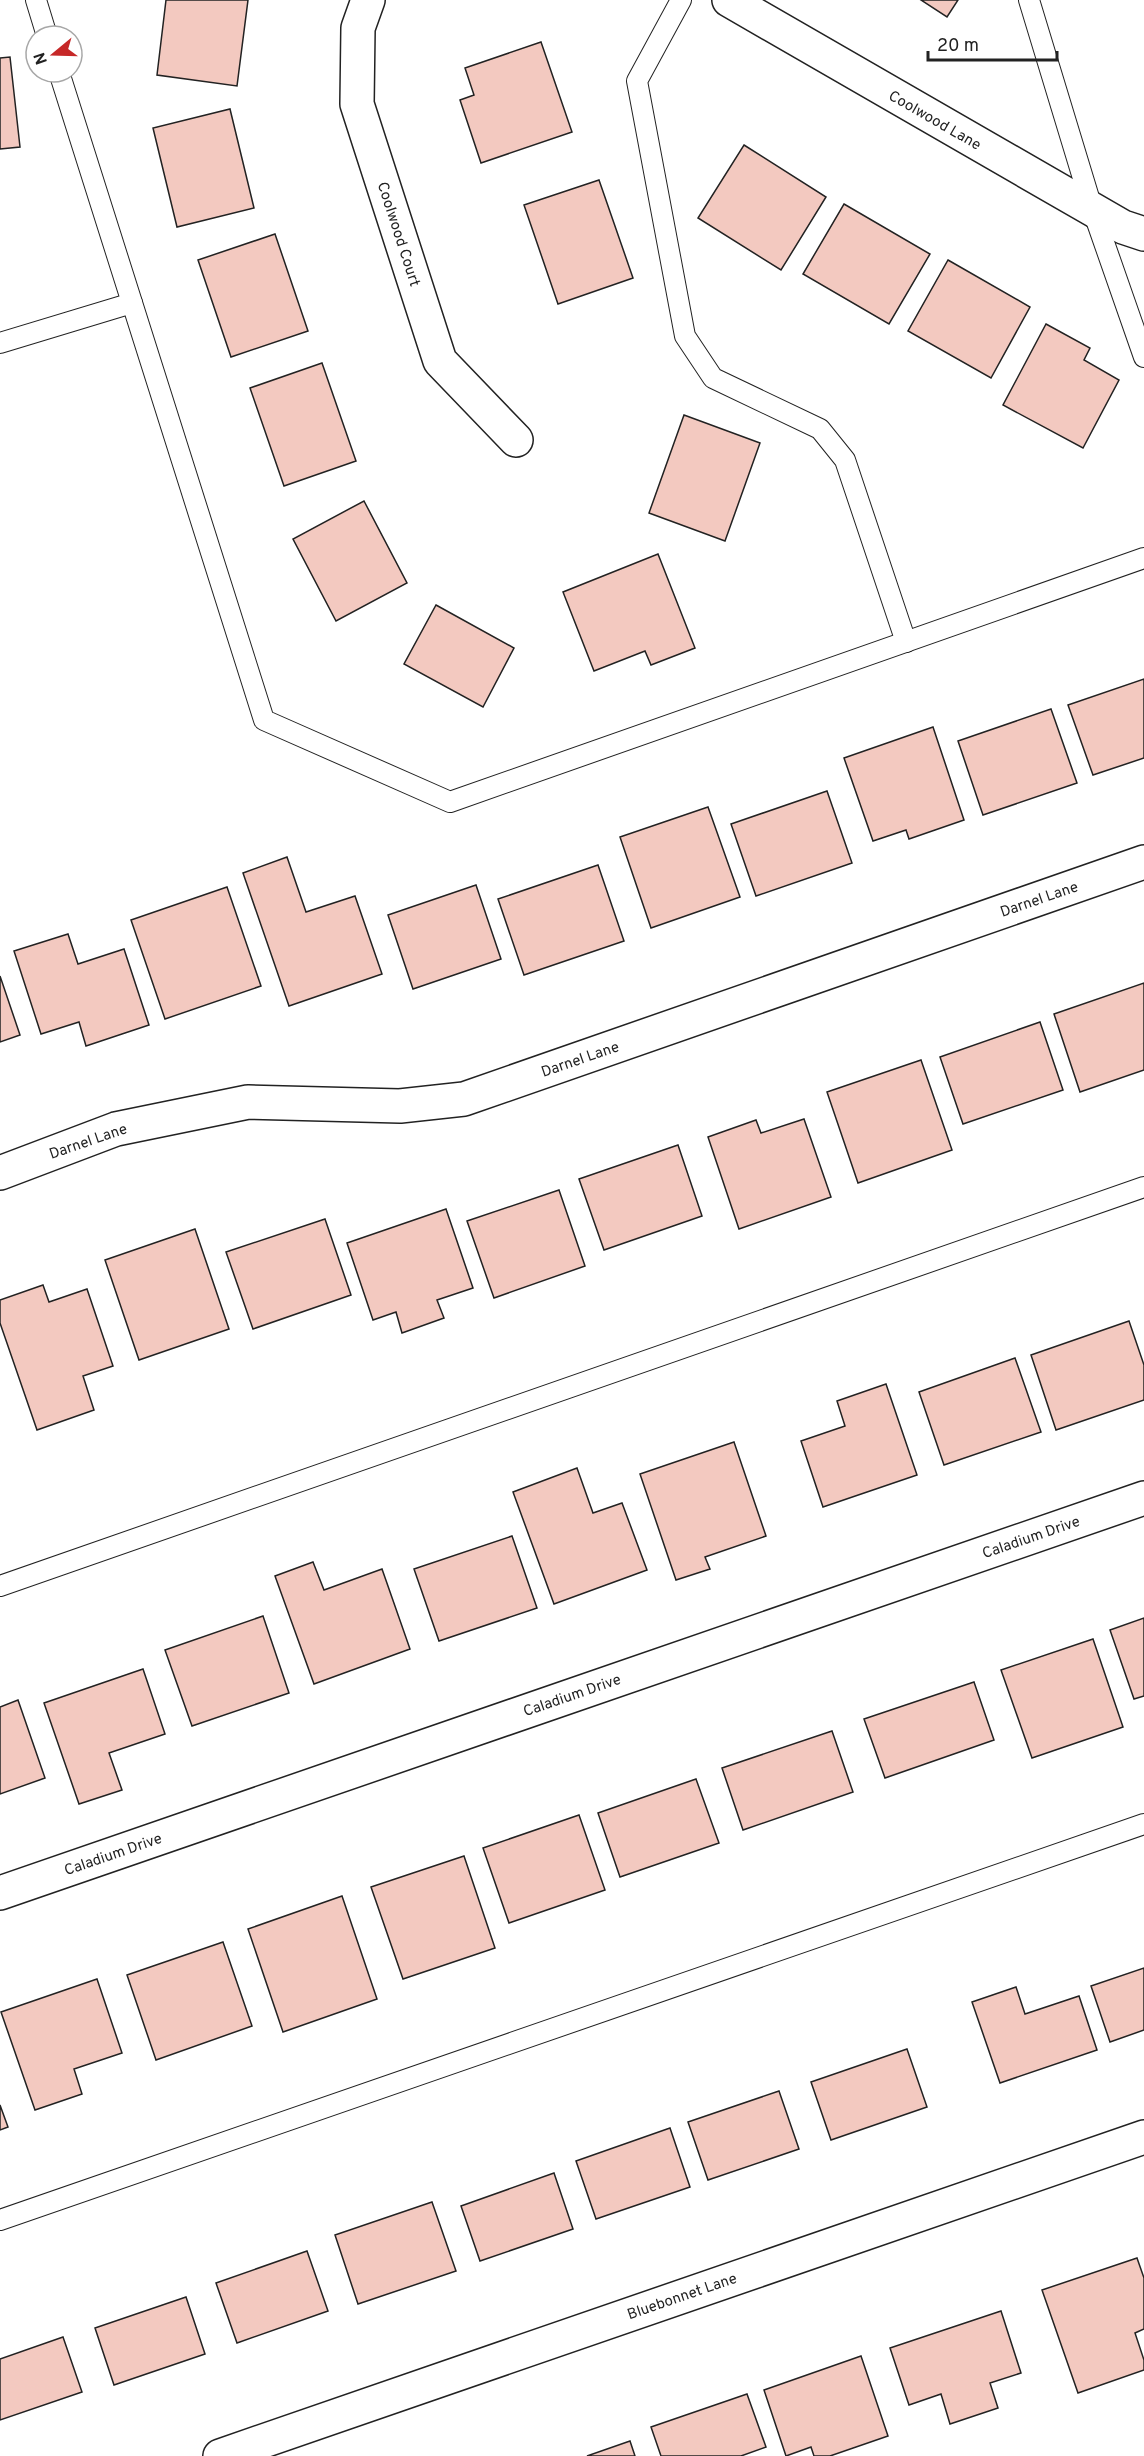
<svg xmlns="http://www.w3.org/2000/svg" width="1144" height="2456" font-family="Overpass,sans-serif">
<rect width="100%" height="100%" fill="#fff"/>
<g fill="#f3c9c0" stroke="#222" stroke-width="1.5">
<path d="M166,0H248L237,86L157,75Z"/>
<path d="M921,0H958L947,17Z"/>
<path d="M541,42L572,132L481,163L460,100L474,95L465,68Z"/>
<path d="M10,57L20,147L0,149V58Z"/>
<path d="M230,109L254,208L177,227L153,128Z"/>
<path d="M744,145L826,197L781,270L698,218Z"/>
<path d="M599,180L633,278L558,304L524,205Z"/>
<path d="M844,204L930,254L889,324L803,274Z"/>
<path d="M275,234L308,331L231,357L198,260Z"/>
<path d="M948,260L1030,307L991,378L908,331Z"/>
<path d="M1046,324L1090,348L1084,360L1119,380L1083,448L1003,405Z"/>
<path d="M322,363L356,461L284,486L250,388Z"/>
<path d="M684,415L760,443L725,541L649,513Z"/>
<path d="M364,501L407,583L336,621L293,539Z"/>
<path d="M658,554L695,648L651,665L645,651L594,671L563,592Z"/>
<path d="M436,605L514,648L483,707L404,664Z"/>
<path d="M1144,679V758L1093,775L1068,705Z"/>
<path d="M1051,709L1077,783L983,815L958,741Z"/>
<path d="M933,727L964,820L909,839L906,830L873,841L844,758Z"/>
<path d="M827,791L852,863L756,896L731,824Z"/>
<path d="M708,807L740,897L651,928L620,837Z"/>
<path d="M287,857L306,912L355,896L382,974L289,1006L243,873Z"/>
<path d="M598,865L624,941L524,975L498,899Z"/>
<path d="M476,885L501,959L413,989L388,915Z"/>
<path d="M227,887L261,986L165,1019L131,920Z"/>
<path d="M68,934L78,964L124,949L149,1025L86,1046L79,1022L41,1034L14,951Z"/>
<path d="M0,976L20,1035L0,1042Z"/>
<path d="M1144,983V1070L1080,1092L1054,1014Z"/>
<path d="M1040,1022L1063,1090L963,1124L940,1057Z"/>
<path d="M921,1060L952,1150L858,1183L827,1092Z"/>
<path d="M804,1119L831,1197L739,1229L708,1137L756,1120L761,1133Z"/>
<path d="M678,1145L702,1216L604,1250L579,1179Z"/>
<path d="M559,1190L585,1266L494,1298L467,1221Z"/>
<path d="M446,1209L473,1288L437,1300L444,1318L402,1333L396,1312L373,1320L347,1243Z"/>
<path d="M325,1219L351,1295L253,1329L226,1252Z"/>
<path d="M195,1229L229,1329L139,1360L105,1260Z"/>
<path d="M43,1285L49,1302L87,1289L113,1366L83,1376L94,1410L37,1430L0,1323V1300Z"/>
<path d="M1129,1321L1144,1365V1400L1056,1430L1031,1355Z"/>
<path d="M1015,1358L1041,1432L944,1465L919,1392Z"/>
<path d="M886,1384L917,1475L823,1507L801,1441L845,1426L837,1401Z"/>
<path d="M734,1442L766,1536L705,1557L710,1569L676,1580L640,1474Z"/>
<path d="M577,1468L593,1513L622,1503L647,1570L554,1604L513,1492Z"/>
<path d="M512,1536L537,1608L439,1641L414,1569Z"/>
<path d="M313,1562L324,1590L382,1569L410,1649L314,1684L275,1576Z"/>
<path d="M263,1616L289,1693L192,1726L165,1650Z"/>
<path d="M1144,1618V1696L1134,1699L1110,1630Z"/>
<path d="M1093,1639L1123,1727L1032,1758L1001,1670Z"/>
<path d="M143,1669L165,1734L109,1753L122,1790L79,1804L44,1703Z"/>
<path d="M974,1682L994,1740L885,1778L864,1719Z"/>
<path d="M18,1700L45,1778L0,1794V1707Z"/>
<path d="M832,1731L853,1792L743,1830L722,1768Z"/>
<path d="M696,1779L719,1843L620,1877L598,1813Z"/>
<path d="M579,1815L605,1890L509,1923L483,1848Z"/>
<path d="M464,1856L495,1948L403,1979L371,1887Z"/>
<path d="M342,1896L377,1999L283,2032L248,1929Z"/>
<path d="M223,1942L252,2026L156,2060L127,1975Z"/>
<path d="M1144,1968V2030L1110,2042L1091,1986Z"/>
<path d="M97,1979L122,2053L74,2069L82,2094L35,2110L1,2012Z"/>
<path d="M1016,1987L1025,2014L1079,1996L1097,2050L1000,2083L972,2002Z"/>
<path d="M907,2049L927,2107L831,2140L811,2082Z"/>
<path d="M779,2091L799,2149L708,2180L688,2122Z"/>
<path d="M0,2105L8,2127L0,2130Z"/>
<path d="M670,2128L690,2187L596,2219L576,2161Z"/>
<path d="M554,2173L573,2229L480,2261L461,2206Z"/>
<path d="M432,2202L456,2271L358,2304L335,2235Z"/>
<path d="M307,2251L328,2311L237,2343L216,2283Z"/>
<path d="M1137,2258L1144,2278V2329L1135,2333L1144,2360V2370L1078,2393L1042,2290Z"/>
<path d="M186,2297L205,2354L114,2385L95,2328Z"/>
<path d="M1001,2311L1021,2373L990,2383L998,2408L950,2424L941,2394L909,2405L890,2348Z"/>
<path d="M63,2337L82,2392L0,2420V2359Z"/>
<path d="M861,2356L888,2436L830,2456H814L811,2447L786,2456L764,2390Z"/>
<path d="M747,2394L766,2447L741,2456H661L651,2427Z"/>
<path d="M630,2441L635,2456H587Z"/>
</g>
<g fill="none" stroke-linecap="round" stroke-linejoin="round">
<g stroke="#222" stroke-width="22">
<g id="service">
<path d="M36,0L47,36"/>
<path d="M681,0L637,81L685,336L713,378L820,429L845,460L906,642"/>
<path d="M1029,0L1093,211L1144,357"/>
<path d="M59,72L264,720L450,802L1144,558"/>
<path d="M0,343L132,303"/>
<path d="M0,1586L1144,1187"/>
<path d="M0,2220L1144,1824"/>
</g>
</g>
<g stroke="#222" stroke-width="36">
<g id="minor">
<path d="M368,0L358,28L357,104L440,361L516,440"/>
<path d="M729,0L1123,227L1144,234"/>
<path d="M0,1173L116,1129L248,1102L400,1106L464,1099L1144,862"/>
<path d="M0,1893L1144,1498"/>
<path d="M220,2456L1144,2137"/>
</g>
</g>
<use href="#service" stroke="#fff" stroke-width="20"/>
<use href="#minor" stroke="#fff" stroke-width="33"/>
</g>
<g text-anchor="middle" stroke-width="4.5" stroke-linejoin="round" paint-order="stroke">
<g font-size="15" fill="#222" stroke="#fff">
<text transform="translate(935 120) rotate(30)" y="5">Coolwood Lane</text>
<text transform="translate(399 234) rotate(72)" y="5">Coolwood Court</text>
<text transform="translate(1039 899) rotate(-19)" y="5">Darnel Lane</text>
<text transform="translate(580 1059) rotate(-19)" y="5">Darnel Lane</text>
<text transform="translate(88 1141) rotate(-19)" y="5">Darnel Lane</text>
<text transform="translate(1031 1537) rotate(-19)" y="5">Caladium Drive</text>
<text transform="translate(572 1695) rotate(-19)" y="5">Caladium Drive</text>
<text transform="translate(113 1854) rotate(-19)" y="5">Caladium Drive</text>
<text transform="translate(682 2296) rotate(-19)" y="5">Bluebonnet Lane</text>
</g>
</g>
<g transform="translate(54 54) rotate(251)"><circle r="28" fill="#ffffff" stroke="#a7a7a7" stroke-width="1.5"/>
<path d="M0-4.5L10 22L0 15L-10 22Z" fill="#c62828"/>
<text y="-9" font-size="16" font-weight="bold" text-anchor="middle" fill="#222222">N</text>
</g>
<path d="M928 51v9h129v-9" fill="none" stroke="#222222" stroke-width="3"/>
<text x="937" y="51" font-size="18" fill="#222222" stroke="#ffffff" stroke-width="4.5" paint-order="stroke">20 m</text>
</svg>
